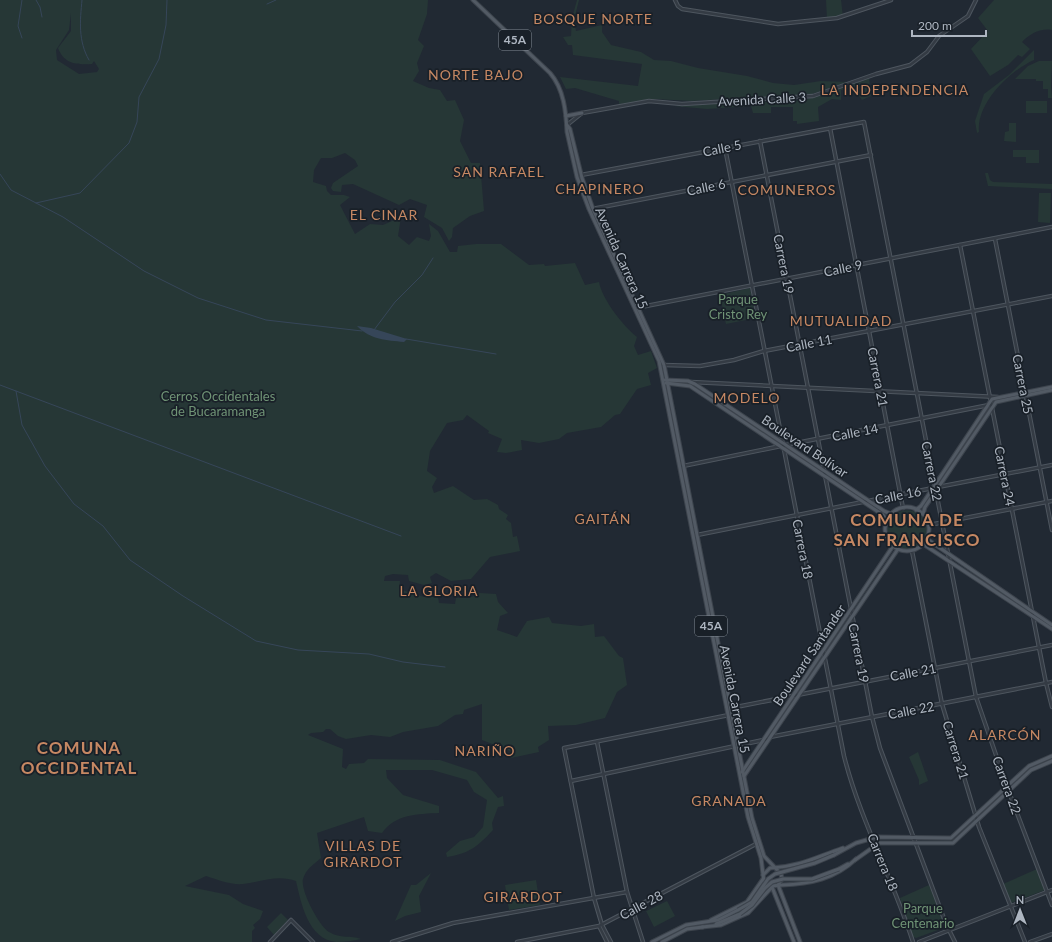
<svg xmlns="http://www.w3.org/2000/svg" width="1052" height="942" font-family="Lato,sans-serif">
<rect width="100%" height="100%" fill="#212933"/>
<g fill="#263736" fill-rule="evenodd">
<path d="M0,0H428L427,14L418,40L424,46L417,63L419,71L413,81L429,88L440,90L447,101L455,100L464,120L460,141L471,163H480L484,211L470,216L453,228L452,237L449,241L442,228L424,217L427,205L410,199L399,205L353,184L342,185L341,192L333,191L331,188L333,183L358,166L355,160L345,153L332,158H321L314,170L313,182L326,186L327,191L331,195H344L350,197L340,205L355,234L370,224L383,225L401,217L398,236L409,245L417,237L429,241L431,236L429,224L438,231L450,252H457L458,246L476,244H501L529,265L544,264L545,266L575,263L585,285L599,282C602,299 623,326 637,337L634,346L638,355L651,351L657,368L648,373L651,385L637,389L620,414L615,415L601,427L567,433L559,439L539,443L521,440L522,450L506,453L497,452L502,439L488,433L489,431L467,415L463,420L447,423L430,451L427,471L437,478L432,487L434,493L453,486L474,500L487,499L498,505L499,509L508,515L506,519L511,523L513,537L517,536L520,551L490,557L471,579L451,581L436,573L430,577L432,583L424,585L409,581L408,575L393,574L385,576L384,581H400L399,589L424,597H438L439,603L455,604L456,598H469L480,593L496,594L498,602L508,613L500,616L497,630L517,637L527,621L549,617L552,623L581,626L594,624L595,637L604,636L619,656L623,658L627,685L617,692L605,718L576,725L548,726L549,740L538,747L539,752L511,758L510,751L482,740V704L464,710L463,714L455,715L438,726L403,732L390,737L371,735L346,739L338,736L330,729H326L323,732L311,733L308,735L343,749L342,767L346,769L349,764L364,763L368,759L440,760L476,772L498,798L503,796L504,806L498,807L492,823L493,830C477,847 470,853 447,857L446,853L460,841L474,837L483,827L487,800L474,792L467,780L432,770H386L387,778L403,795L439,806V813C418,814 395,814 382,833L368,831L364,817L317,833L321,858C314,864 306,869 303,879C300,890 319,926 329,932C341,939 350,935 361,939C353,941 345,942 336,942C308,939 301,903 296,881C278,874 261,882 243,884C230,885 219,880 206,876L185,886L229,895L243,904L263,911L260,919L253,925L255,928L252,931V942H0ZM71,13V31L58,48C64,64 77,65 92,64L94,61L99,69L97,72L79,74L57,60L56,50L69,30Z"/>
<path d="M577,0H579L574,20L576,31L602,25V32L611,45L641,52L654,60L671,61L698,68L747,76L773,83L794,85L821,81L848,82L812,94L691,101L655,99L619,104V101L575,88L566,89L560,77L638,86L642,64L573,55L572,45H568L563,37L571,36L572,18Z"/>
<path d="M826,0H841L843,17L827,19Z"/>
<path d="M994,0H1052V30C1040,28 1030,34 1022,42L1030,49L1022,57L1018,55L1008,65L990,76L971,49L988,31L978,18Z"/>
<path d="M1034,50V60C1009,71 976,104 979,132L977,133L975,121L984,94L1009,75Z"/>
<path d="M1039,61H1052L1051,87L1052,98H1048V89H1043V81H1036V79H1015L1028,66Z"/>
<path d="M869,78L871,96L862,100L854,89L841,90V100L832,99L818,107L819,121L797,124V121H793V107H771V113H753L751,106L707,109L674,106L804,100Z"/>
<rect x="1026" y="101" width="21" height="12"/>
<path d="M1009,123H1016V142L1004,141L1005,132L1009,131Z"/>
<path d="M1013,150H1039V163H1026V157H1013Z"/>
<path d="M985,173H988L990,180L993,182L1052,184V189L988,186Z"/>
<path d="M1039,193H1051L1050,223L1038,222Z"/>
<path d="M750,288L756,318L726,324L720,295Z"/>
<circle cx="907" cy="530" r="20"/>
<path d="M918,752L928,781L919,785V780L909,757Z"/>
<path d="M1037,869L1045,890L1011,903L1003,884Z"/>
<path d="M431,873L419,896L421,912L405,916L395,921L411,885H416Z"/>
<path d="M536,880L540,905L509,910L505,885Z"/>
<path d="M929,885L946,927L916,938L913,937L900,898Z"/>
<path d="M667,901L675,916L654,927L646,911L636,916Z"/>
<path d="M281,913L288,920L274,935L267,927Z"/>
</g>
<path fill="#364659" d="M357,326L371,328L407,339L404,342C386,340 371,340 357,326Z"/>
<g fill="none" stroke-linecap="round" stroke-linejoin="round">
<g stroke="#364659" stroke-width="1">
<path d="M36,0L40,7L42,17"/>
<path d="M82,0C80,21 78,41 89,60"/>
<path d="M267,4L276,0"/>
<path d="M22,38L18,26L22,0"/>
<path d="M0,174L11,190L63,217L144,271L198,298L266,320L362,331"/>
<path d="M36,203L80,193L129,143L137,122L139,97L159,59L166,25L167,0"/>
<path d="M374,330L395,302L422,275L433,258"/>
<path d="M406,339L496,354"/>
<path d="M0,385L401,536"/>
<path d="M16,391L22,425L45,466L74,504L103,526L130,560L183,596L256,641L298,650L369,654L403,662L445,667"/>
</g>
<g stroke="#4e565f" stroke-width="4.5">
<g id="minor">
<path d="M675,0L678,6L682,9L778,24L837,18L891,0"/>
<path d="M567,125L582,113L649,101L682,104L813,96L876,74L910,65L927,52L939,36L968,16L976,0"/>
<path d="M830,128L903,508"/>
<path d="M760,141L872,717L880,748L946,924L955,942"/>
<path d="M725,148L844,756C860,820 893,879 913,942"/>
<path d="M581,175L864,122L976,697L1006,784L1052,905"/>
<path d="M592,209L871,155"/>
<path d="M995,239L1052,530"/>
<path d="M960,245L1046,683L1052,707"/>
<path d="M636,308L1052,227"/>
<path d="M664,365L700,366L734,360L764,351L1052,296"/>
<path d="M691,382L998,397"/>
<path d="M786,445L989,405"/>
<path d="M683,466L781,446"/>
<path d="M938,487L1052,465"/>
<path d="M929,525L1052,501"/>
<path d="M697,535L933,488"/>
<path d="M912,551L942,704L979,827L1025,942"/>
<path d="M731,708L1052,645"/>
<path d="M770,737L1052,682"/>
<path d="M597,742L627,892L643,942"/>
<path d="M571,781L768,739"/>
<path d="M599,926L607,942"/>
<path d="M270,942L291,920L313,942"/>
<path d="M392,942L453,923L627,892"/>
<path d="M517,942L599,926L756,844"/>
<path d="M611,942L602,925L594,898L564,748L729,715"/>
<path d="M919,942L1052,890"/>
<path d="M1030,942L1052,934"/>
</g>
</g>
<g stroke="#3d444d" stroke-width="5">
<g id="major">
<path d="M473,0L550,73C564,89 566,112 567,132L577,177L589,209L659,361L748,817L761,858L764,882C770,888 774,885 782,885C810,884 835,879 856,859"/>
<path d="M566,116L582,113"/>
<path d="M567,125L570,129L582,178L593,209L664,365L752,818L764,856L781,874L782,879L778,885"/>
<path d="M665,380L688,381L695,384L884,511L891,514"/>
<path d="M666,383L690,386L883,515L887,521"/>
<circle cx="907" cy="529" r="22"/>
<path d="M916,510L921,506L992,399L1052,387"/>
<path d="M923,514L925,507L996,402L1052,390"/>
<path d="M927,539L1052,625"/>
<path d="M923,544L1052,629"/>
<path d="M742,772L893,546"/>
<path d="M744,776L898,549"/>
<path d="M834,855L856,843L877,837L951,838L1029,766L1052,756"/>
<path d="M855,860L879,843H953L1031,770L1052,761"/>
<path d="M839,869L848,864"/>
<path d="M763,875L770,868C802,866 814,858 843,848"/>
<path d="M778,885L800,942"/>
<path d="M772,887L794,942"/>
<path d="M711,920L747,902L763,879"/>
<path d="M716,924L740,914"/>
<path d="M702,927L721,925L748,913L772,887"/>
<path d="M652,942L686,925L718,920L738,910"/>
<path d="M662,942L687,929L703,927"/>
</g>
</g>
<use href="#minor" stroke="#343b44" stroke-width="2.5"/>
<use href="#major" stroke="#525a64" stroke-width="3"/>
<g stroke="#3d444d" stroke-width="5" stroke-linecap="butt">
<g id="major-bridge">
<path d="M738,910L752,902L768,879L775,874L815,863L834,855"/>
<path d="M740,914L752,905L765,888L772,882L783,879H812L839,869"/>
</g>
</g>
<use href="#major-bridge" stroke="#525a64" stroke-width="3"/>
</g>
<g text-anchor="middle" stroke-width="3.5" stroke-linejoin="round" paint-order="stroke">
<g fill="#192028" stroke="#818993" stroke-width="1">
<rect x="499" y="30" width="32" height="20" rx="3"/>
<rect x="695" y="616" width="32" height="20" rx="3"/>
</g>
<g font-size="12" font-weight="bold" fill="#aeb6c1">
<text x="515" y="44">45A</text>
<text x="711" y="630">45A</text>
</g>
<g font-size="13" fill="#aeb6c1" stroke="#192028">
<text transform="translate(762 99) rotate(-3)" y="5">Avenida Calle 3</text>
<text transform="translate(722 148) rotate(-11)" y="5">Calle 5</text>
<text transform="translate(706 187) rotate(-11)" y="5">Calle 6</text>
<text transform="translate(622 258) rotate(66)" y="5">Avenida Carrera 15</text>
<text transform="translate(784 264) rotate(79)" y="5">Carrera 19</text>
<text transform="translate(843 268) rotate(-11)" y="5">Calle 9</text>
<text transform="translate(809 343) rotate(-11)" y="5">Calle 11</text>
<text transform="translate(878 377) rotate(79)" y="5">Carrera 21</text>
<text transform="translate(1023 384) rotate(79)" y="5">Carrera 25</text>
<text transform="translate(855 432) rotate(-11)" y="5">Calle 14</text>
<text transform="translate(805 446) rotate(34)" y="5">Boulevard Bolívar</text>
<text transform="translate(932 471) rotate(79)" y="5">Carrera 22</text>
<text transform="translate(1005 476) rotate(79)" y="5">Carrera 24</text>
<text transform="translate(898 495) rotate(-11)" y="5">Calle 16</text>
<text transform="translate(803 549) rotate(79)" y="5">Carrera 18</text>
<text transform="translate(859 653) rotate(79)" y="5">Carrera 19</text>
<text transform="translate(809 655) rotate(-56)" y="5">Boulevard Santander</text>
<text transform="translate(913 672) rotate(-11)" y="5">Calle 21</text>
<text transform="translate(735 699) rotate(79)" y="5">Avenida Carrera 15</text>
<text transform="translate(911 710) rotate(-11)" y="5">Calle 22</text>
<text transform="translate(956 750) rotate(73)" y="5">Carrera 21</text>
<text transform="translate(1007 785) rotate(70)" y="5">Carrera 22</text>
<text transform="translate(883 862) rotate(68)" y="5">Carrera 18</text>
<text transform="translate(641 905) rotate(-28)" y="5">Calle 28</text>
</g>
<g font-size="13" fill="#709476" stroke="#192028">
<text x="738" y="304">Parque<tspan x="738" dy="15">Cristo Rey</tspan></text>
<text x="218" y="401">Cerros Occidentales<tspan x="218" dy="15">de Bucaramanga</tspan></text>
<text x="923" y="913">Parque<tspan x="923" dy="15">Centenario</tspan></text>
</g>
<g font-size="14" letter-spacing="1" fill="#c68863" stroke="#192028">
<text x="593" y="24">BOSQUE NORTE</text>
<text x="476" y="80">NORTE BAJO</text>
<text x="895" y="95">LA INDEPENDENCIA</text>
<text x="499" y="177">SAN RAFAEL</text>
<text x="600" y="194">CHAPINERO</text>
<text x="787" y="195">COMUNEROS</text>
<text x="384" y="220">EL CINAR</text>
<text x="841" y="326">MUTUALIDAD</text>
<text x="747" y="403">MODELO</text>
<text x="603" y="524">GAITÁN</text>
<text x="439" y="596">LA GLORIA</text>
<text x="1005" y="740">ALARCÓN</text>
<text x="485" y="756">NARIÑO</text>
<text x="729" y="806">GRANADA</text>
<text x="363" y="851">VILLAS DE<tspan x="363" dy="16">GIRARDOT</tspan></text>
<text x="523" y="902">GIRARDOT</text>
</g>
<g font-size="17" font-weight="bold" letter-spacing="1" fill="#c68863" stroke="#192028">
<text x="907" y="526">COMUNA DE<tspan x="907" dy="20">SAN FRANCISCO</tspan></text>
<text x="79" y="754">COMUNA<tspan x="79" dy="20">OCCIDENTAL</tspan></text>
</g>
</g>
<g transform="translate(1020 910)" stroke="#192028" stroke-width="3" paint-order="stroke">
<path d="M0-3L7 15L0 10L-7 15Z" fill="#aeb6c1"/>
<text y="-6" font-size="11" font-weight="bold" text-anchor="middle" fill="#aeb6c1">N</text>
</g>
<path d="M912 30v6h74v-6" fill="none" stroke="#aeb6c1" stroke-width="2"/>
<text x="918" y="30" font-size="12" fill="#aeb6c1" stroke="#192028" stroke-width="3" paint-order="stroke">200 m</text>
</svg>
